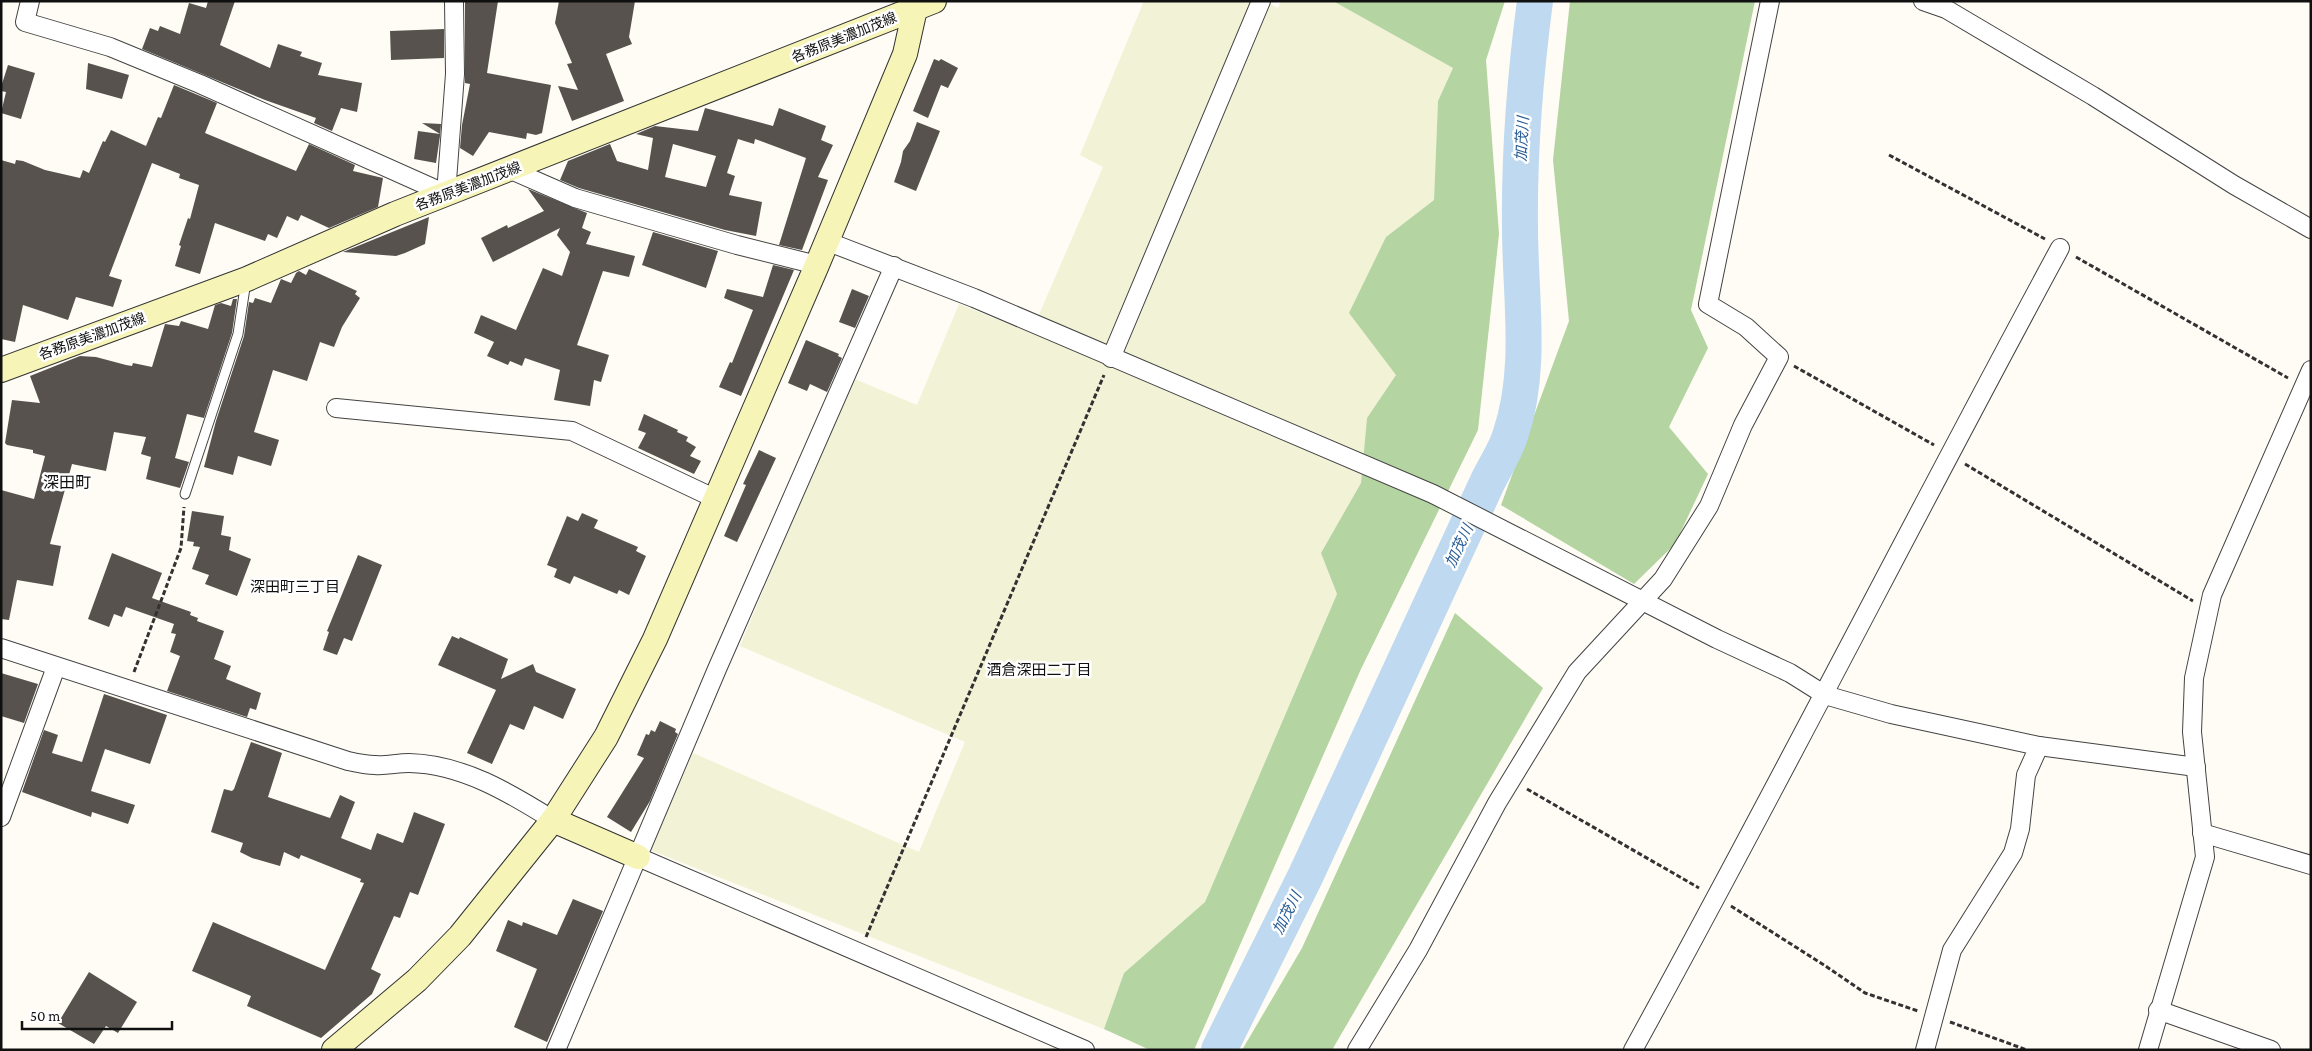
<svg xmlns="http://www.w3.org/2000/svg" width="2312" height="1051" font-family="'Crimson Pro','Noto Sans JP',serif">
<rect width="100%" height="100%" fill="#fefcf4"/>
<path fill="#f2f2d6" d="M1144,1H1265L1278,8L1281,1H1333L1453,68L1438,101L1434,200L1386,237L1396,375L1367,418L1361,483L1321,553L1337,594L1205,902L1124,973L1104,1029L650,850L693,753L919,852L965,742L740,646L852,378L917,405L959,304L1031,333L1103,167L1080,155Z"/>
<g fill="#b4d4a1">
<path d="M1333,1H1505L1486,60L1499,234L1478,430L1361,669L1194,1050H1150L1104,1029L1124,973L1205,902L1337,594L1321,553L1361,483L1367,418L1396,375L1349,313L1386,237L1434,200L1438,101L1453,68Z"/>
<path d="M1570,1H1755L1691,310L1708,348L1669,427L1708,474L1675,544L1634,584L1501,505L1569,321L1553,160Z"/>
<path d="M1455,613L1543,688L1332,1050H1242L1302,948Z"/>
</g>
<g fill="none" stroke-linecap="round" stroke-linejoin="round">
<path stroke="#bed9f0" stroke-width="36" d="M1219,1050L1305,877L1487,483C1494,468 1505,452 1510,436C1533,369 1520,297 1520,228C1519,152 1525,77 1535,1"/>
</g>
<g fill="#57524d" fill-rule="evenodd">
<path d="M208,1H235L220,45L270,68L278,44L302,52L300,56L322,63L318,75L362,83L357,112L341,108L332,131L314,123L316,118L265,100L142,49L150,28L158,31L160,26L180,34L189,3L206,8Z"/>
<path d="M465,1H498L487,73L551,85L542,133L536,135L527,133L526,139L489,132L473,156L460,148L462,125L470,84L465,83Z"/>
<path d="M559,1H635L629,37L632,44L606,54L624,101L572,121L558,86L578,90L567,64L572,63L555,23Z"/>
<path d="M444,29V58L391,60L390,31Z"/>
<path d="M934,59L939,61L941,59L958,68L948,88L941,85L928,118L913,111Z"/>
<path d="M88,63L129,75L122,99L86,89Z"/>
<path d="M8,65L35,73L21,119L1,113L6,92L1,91V87Z"/>
<path d="M174,85L217,103L205,133L296,171L309,144L355,165L353,171L383,178L378,207L329,228L301,215L298,221L287,216L277,238L268,234L265,241L215,223L200,274L175,266L181,246L179,245L188,218L190,219L199,185L179,178L180,174L152,163L109,276L122,280L113,307L76,297L68,320L23,305L15,342L1,339V160L15,164L16,160L23,161L45,170L80,178L83,170L89,173L103,141L105,142L111,130L146,146L158,117L161,118Z"/>
<path d="M705,108L773,126L779,108L826,126L821,140L833,145L818,177L828,180L802,250L779,245L806,158L755,139L754,144L738,139L727,173L735,176L729,195L762,202L756,236L725,230L579,188L560,180L568,161L610,144L617,161L648,170L653,138L636,134L655,126L698,131ZM673,144L716,156L706,187L665,177Z"/>
<path d="M917,122L940,131L916,191L894,182L901,162L903,151L910,141Z"/>
<path d="M422,123L441,124L440,136L436,163L414,159L418,131L440,134Z"/>
<path d="M528,189L587,213L582,228L591,232L586,244L635,256L629,277L603,271L577,345L609,355L601,382L594,380L590,406L554,400L560,370L525,358L522,366L510,361L508,365L487,356L494,342L474,333L481,315L516,330L543,268L562,276L570,252L557,235L560,228L493,262L481,238L507,225L508,228L544,211Z"/>
<path d="M429,217L425,244L405,253L396,256L343,252Z"/>
<path d="M653,232L718,251L706,288L642,265Z"/>
<path d="M773,265L794,270L741,396L719,387L730,362L732,363L753,310L724,298L727,289L763,297Z"/>
<path d="M309,269L357,291L355,294L360,298L342,327L334,347L320,342L307,381L273,370L254,432L279,440L271,466L238,456L233,475L204,467L216,421L244,336L249,302L253,303L255,298L271,303L281,279L291,283L296,273L299,271L306,275Z"/>
<path d="M852,289L869,296L855,328L839,322Z"/>
<path d="M233,299H237L232,333L204,418L187,414L175,458L189,462L180,488L146,479L151,457L141,454L146,437L114,432L106,471L72,464L50,544L61,546L53,586L17,580L9,620L1,619V490L34,499L45,456L33,453V450L7,445L5,443L12,400L40,403L30,376L80,356L96,357L126,365L132,366L133,363L152,367L165,324L179,326L181,321L208,329L215,305L221,303L231,306Z"/>
<path d="M806,340L839,354L838,356L842,358L827,392L810,384L807,391L788,383Z"/>
<path d="M644,414L678,430L677,432L688,437L686,441L696,447L690,456L701,461L694,474L638,448L646,433L638,430Z"/>
<path d="M759,450L776,458L737,542L724,536L746,485L743,484Z"/>
<path d="M192,511L224,516L221,535L231,537L229,550L251,559L237,596L205,584L209,575L192,569L200,547L193,546L194,542L187,541Z"/>
<path d="M582,513L598,520L594,528L638,547L636,551L646,556L629,595L619,590L617,594L574,576L570,584L554,577L557,569L547,565L567,516L578,521Z"/>
<path d="M112,553L162,573L152,598L191,612L190,615L198,618L197,621L224,631L214,659L231,666L226,679L261,693L256,710L250,708L247,717L167,691L180,656L170,652L176,634L171,633L174,624L126,607L122,617L114,614L109,627L88,619Z"/>
<path d="M358,555L382,565L352,641L344,638L337,655L323,650L329,632L327,631Z"/>
<path d="M452,636L459,639L460,637L508,659L501,679L533,664L536,672L576,689L563,719L534,706L524,730L510,724L492,764L467,753L496,690L438,665Z"/>
<path d="M1,673L38,684L24,723L1,716Z"/>
<path d="M104,694L167,715L150,764L105,749L91,791L135,805L128,824L92,812L91,817L22,792L44,730L58,735L52,753L82,762Z"/>
<path d="M660,721L676,729L675,732L678,734L650,801L631,832L607,817L644,758L637,755L646,734L649,735L651,730L655,732Z"/>
<path d="M251,742L282,753L268,797L330,818L340,795L355,802L341,838L371,850L377,833L403,843L414,812L445,824L418,895L410,892L400,918L394,916L371,969L381,974L372,994L321,1038L247,1006L251,996L192,971L213,922L325,970L364,883L360,882L361,879L301,855L299,859L284,852L280,866L252,858L240,852L243,843L211,832L224,789L232,791L234,789Z"/>
<path d="M573,899L603,911L547,1042L514,1027L537,969L496,951L508,920L522,926L523,922L557,935Z"/>
<path d="M89,972L137,1002L118,1033L106,1026L94,1044L58,1023Z"/>
</g>
<g fill="none" stroke-linecap="round" stroke-linejoin="round">
<g stroke="#434343" stroke-width="11">
<path id="lane" d="M185,494L238,334L246,281"/>
</g>
<g stroke="#434343" stroke-width="20">
<g id="street">
<path d="M30,1L25,22L110,47L200,84L446,194L455,74L454,1"/>
<path d="M1923,1L1946,9L2093,96L2234,185L2311,229"/>
<path d="M511,170L575,198L737,245L817,265"/>
<path d="M826,241L974,298L1433,494L1717,639L1790,673L1825,695L1891,714L2039,746L2196,767"/>
<path d="M1111,358L1261,1"/>
<path d="M336,408L572,431L716,499"/>
<path d="M1,648L348,761C357,763 366,765 375,765C386,766 397,763 409,763C462,764 510,793 553,820"/>
<path d="M1,817L56,667"/>
<path d="M2202,833L2311,865"/>
<path d="M638,857L1085,1050"/>
<path d="M2158,1010L2271,1050"/>
<path d="M556,1050L717,669L894,266"/>
<path d="M1357,1050L1418,950L1497,803L1577,672L1663,579L1709,506L1743,425L1779,357L1746,327L1708,304L1770,1"/>
<path d="M1633,1050C1779,785 1916,514 2060,248"/>
<path d="M1925,1050L1952,950L2013,853L2020,829L2026,775L2039,746"/>
<path d="M2148,1050L2205,857L2192,732L2194,678L2212,595L2311,370"/>
</g>
</g>
<g stroke="#323232" stroke-width="26">
<g id="secondary">
<path d="M1,370L247,279L395,214L934,1"/>
<path d="M553,820L638,857"/>
<path d="M334,1050L417,980L460,936L553,820L606,737L655,639L817,265L905,54L915,9"/>
</g>
</g>
<g stroke="#323232" stroke-width="3" stroke-dasharray="5 2.5" stroke-linecap="butt">
<path d="M1889,155L2045,239"/>
<path d="M2076,257L2288,378"/>
<path d="M1794,366L1934,445"/>
<path d="M1965,464L2193,601"/>
<path d="M134,672L181,548L184,507"/>
<path d="M1527,789L1699,888"/>
<path d="M1731,906L1824,965L1865,993L1918,1011"/>
<path d="M866,937L1104,375"/>
<path d="M1950,1022L2027,1050"/>
</g>
<use href="#lane" stroke="#fff" stroke-width="9"/>
<use href="#street" stroke="#fff" stroke-width="18"/>
<use href="#secondary" stroke="#f6f4b6" stroke-width="24"/>
</g>
<g text-anchor="middle" stroke-width="5" stroke-linejoin="round" paint-order="stroke">
<g font-size="14" fill="#101010" stroke="#fff">
<text transform="translate(844 37) rotate(-22)" y="5">各務原美濃加茂線</text>
<text transform="translate(468 186) rotate(-21)" y="5">各務原美濃加茂線</text>
<text transform="translate(92 336) rotate(-20)" y="5">各務原美濃加茂線</text>
</g>
<g font-size="15" font-style="italic" fill="#265b95" stroke="#fff">
<text transform="translate(1522 139) rotate(-87)" y="5">加茂川</text>
<text transform="translate(1459 546) rotate(-65)" y="5">加茂川</text>
<text transform="translate(1287 913) rotate(-63)" y="5">加茂川</text>
</g>
<g font-size="15" fill="#101010" stroke="#fff">
<text x="295" y="592">深田町三丁目</text>
<text x="1039" y="675">酒倉深田二丁目</text>
</g>
<g font-size="16" fill="#101010" stroke="#fff">
<text x="67" y="488">深田町</text>
</g>
</g>
<rect width="2312" height="1051" fill="none" stroke="#101010" stroke-width="5"/>
<path d="M22 1021v8h150v-8" fill="none" stroke="#101010" stroke-width="2.5"/>
<text x="30" y="1021" font-size="15" fill="#101010" stroke="#ffffff" stroke-width="4" paint-order="stroke">50 m</text>
</svg>
